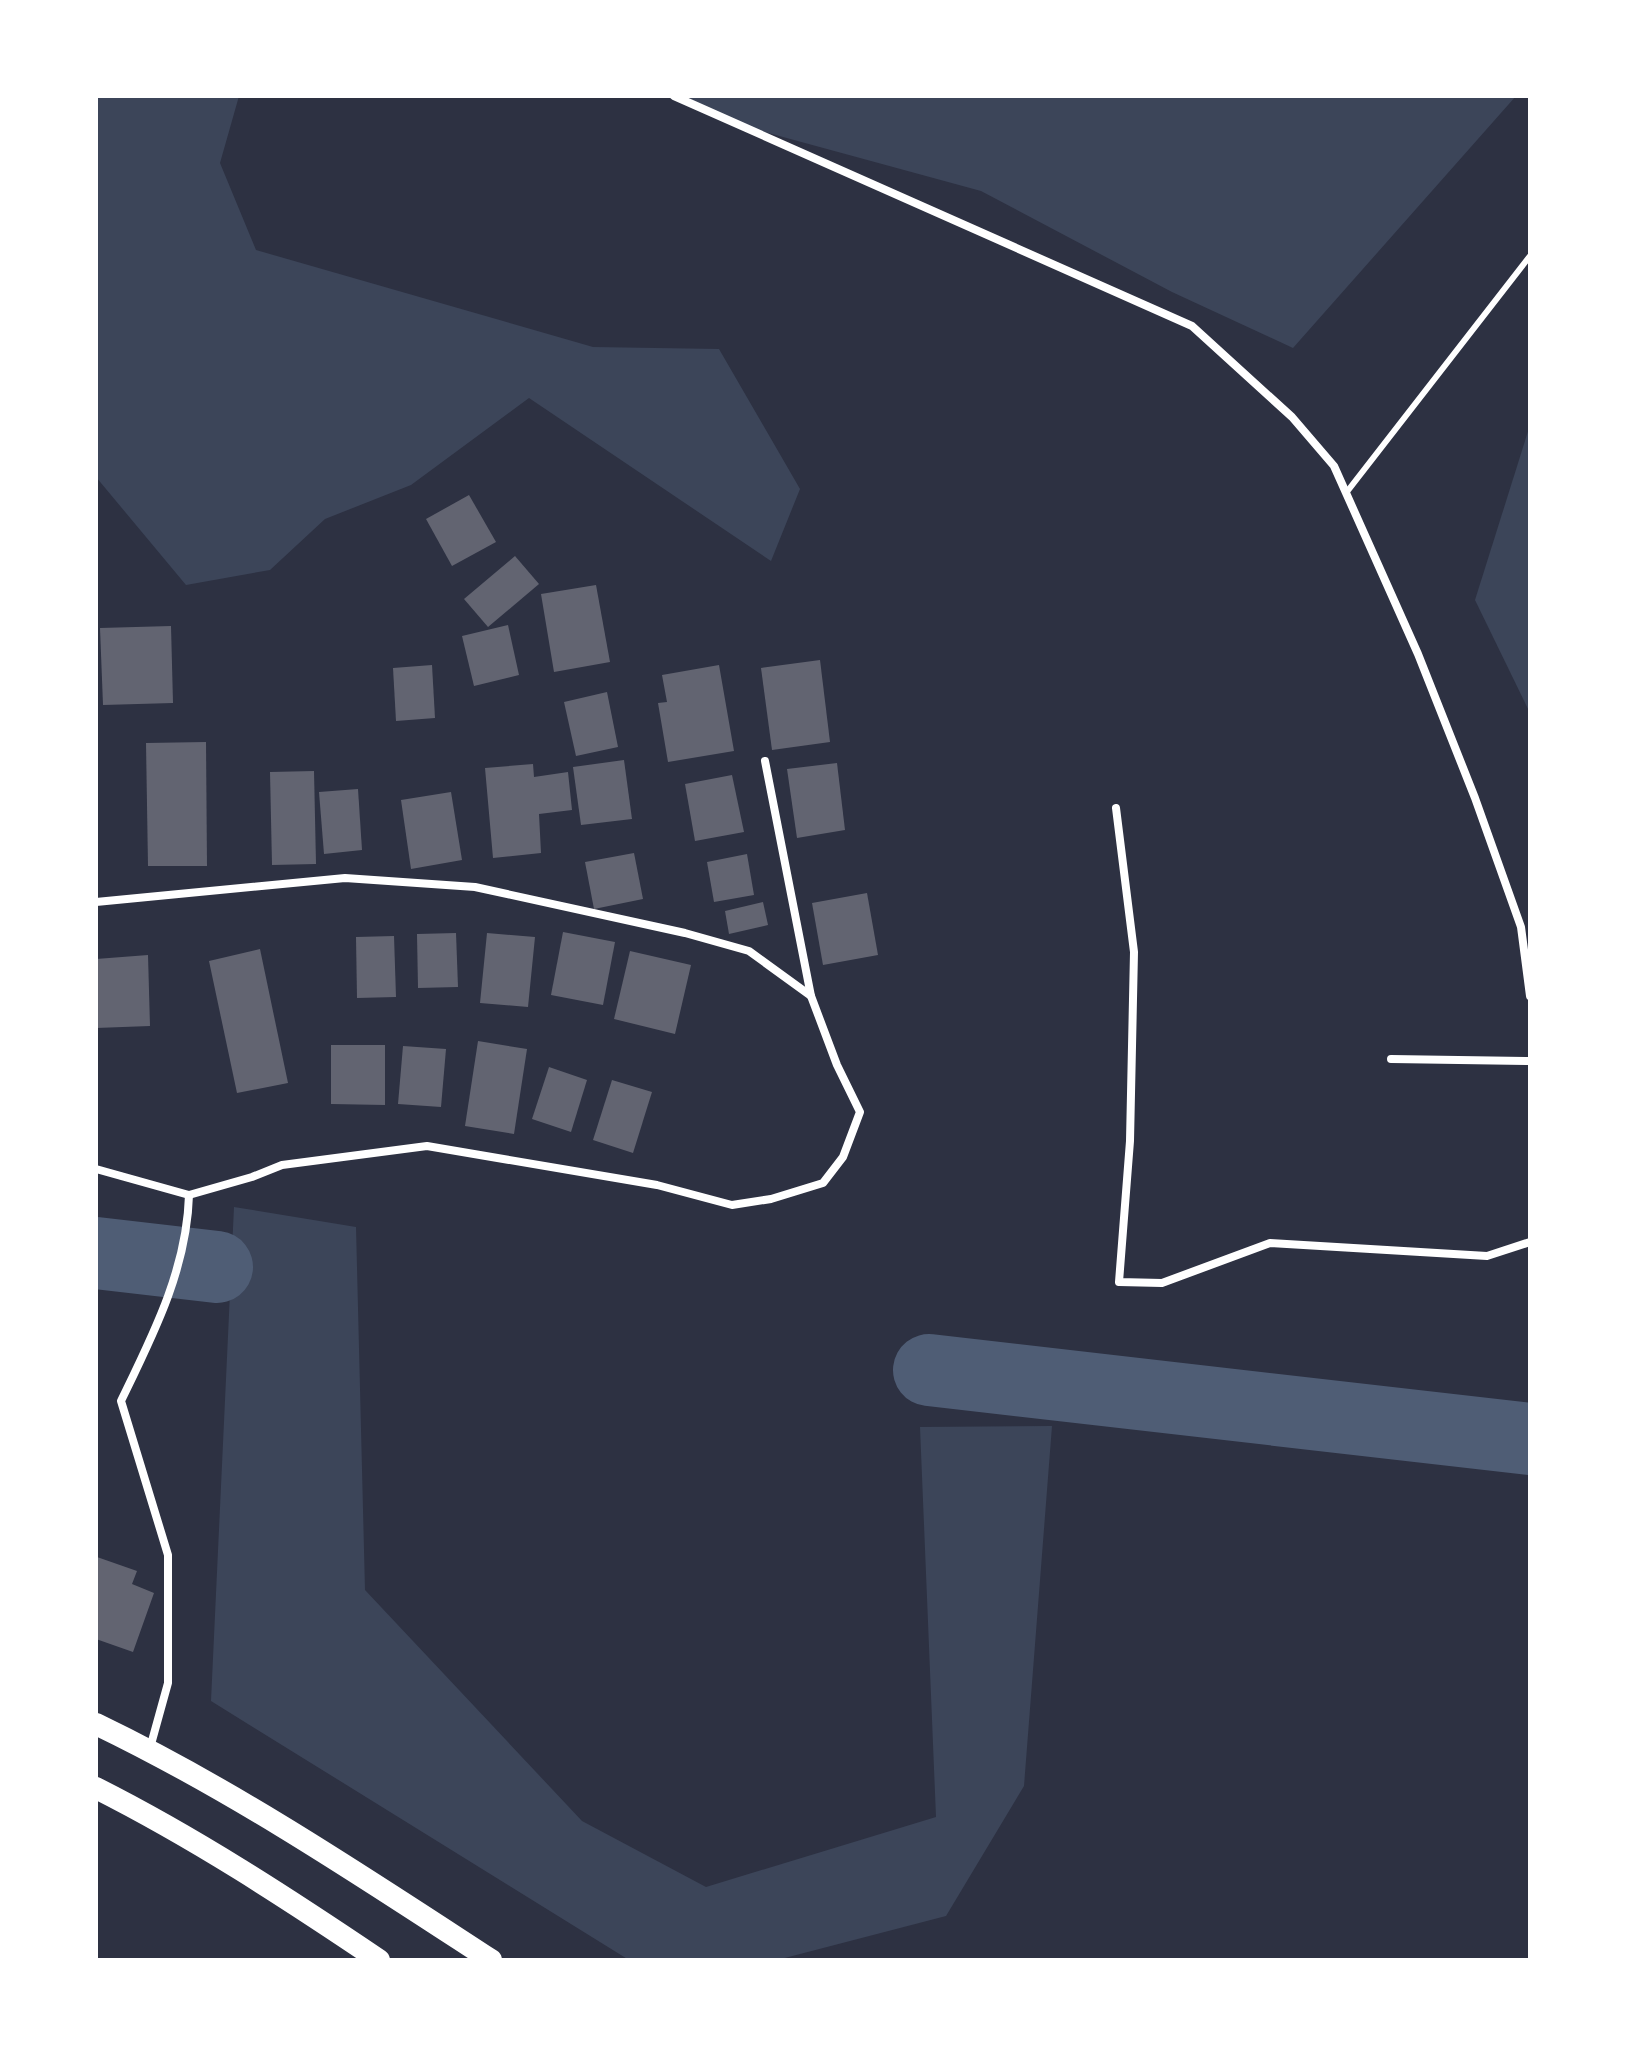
<svg xmlns="http://www.w3.org/2000/svg" width="1626" height="2056" font-family="'Source Sans 3',sans-serif">
<rect width="100%" height="100%" fill="#2d3142"/>
<g fill="#3c4559">
<path d="M96,96H239L220,163L256,250L593,347L719,349L800,489L771,561L529,398L411,485L325,519L270,570L186,585L96,477Z"/>
<path d="M685,96H1516L1293,348L1172,292L981,191L735,124Z"/>
<path d="M1530,425V713L1475,600Z"/>
<path d="M234,1207L356,1227L365,1590L582,1821L706,1887L936,1817L920,1427L1052,1426L1024,1786L946,1916L777,1960H629L211,1701Z"/>
</g>
<g fill="none" stroke-linecap="round" stroke-linejoin="round">
<g stroke="#4f5d75" stroke-width="72">
<path d="M96,1253L217,1267"/>
<path d="M929,1370L1530,1439"/>
</g>
</g>
<g fill="#626471">
<path d="M469,495L496,542L452,566L426,519Z"/>
<path d="M515,556L539,584L488,627L464,599Z"/>
<path d="M596,585L610,662L554,672L541,594Z"/>
<path d="M508,625L519,675L474,686L462,636Z"/>
<path d="M171,626L173,703L103,705L100,628Z"/>
<path d="M820,660L830,742L772,750L761,668Z"/>
<path d="M432,665L435,718L396,721L393,668Z"/>
<path d="M719,665L734,751L668,762L658,703L667,702L662,675Z"/>
<path d="M607,692L618,747L576,756L564,702Z"/>
<path d="M206,742L207,866H148L146,743Z"/>
<path d="M624,760L632,819L581,825L573,767Z"/>
<path d="M837,763L845,830L797,838L787,769Z"/>
<path d="M533,764L534,777L568,772L572,810L539,814L541,853L493,858L485,768Z"/>
<path d="M314,771L316,864L272,865L270,772Z"/>
<path d="M732,775L744,832L695,841L685,784Z"/>
<path d="M358,789L362,850L324,854L319,792Z"/>
<path d="M451,792L462,860L411,869L401,800Z"/>
<path d="M634,853L643,899L594,909L585,862Z"/>
<path d="M747,854L754,895L714,902L707,862Z"/>
<path d="M867,893L878,955L823,965L812,903Z"/>
<path d="M763,902L768,925L729,934L725,911Z"/>
<path d="M563,932L615,942L603,1005L551,995Z"/>
<path d="M456,933L458,987L418,988L417,934Z"/>
<path d="M487,933L535,937L528,1007L480,1003Z"/>
<path d="M394,936L396,997L357,998L356,937Z"/>
<path d="M260,949L288,1083L237,1093L209,961Z"/>
<path d="M630,951L691,965L675,1034L614,1019Z"/>
<path d="M148,955L150,1026L96,1028V959Z"/>
<path d="M478,1041L527,1049L514,1134L465,1126Z"/>
<path d="M331,1045H385V1105L331,1104Z"/>
<path d="M403,1046L446,1049L441,1107L398,1104Z"/>
<path d="M549,1067L587,1080L571,1132L532,1119Z"/>
<path d="M612,1080L652,1092L633,1153L593,1140Z"/>
<path d="M97,1557L137,1571L132,1584L154,1593L133,1652L96,1639Z"/>
</g>
<g fill="none" stroke-linecap="round" stroke-linejoin="round">
<path stroke="#fff" stroke-width="6" d="M1346,493L1530,256"/>
<g stroke="#fff" stroke-width="8">
<path d="M674,96L1192,326L1292,417L1334,466L1418,654L1475,798L1521,927L1530,996"/>
<path d="M765,761L811,996"/>
<path d="M1116,808L1134,952L1130,1141L1119,1282L1162,1283L1270,1243L1487,1256L1530,1242"/>
<path d="M96,902L345,878L475,887L685,933L749,951L811,996L837,1065L860,1112L843,1157L823,1183L771,1199L732,1205L657,1185L427,1146L282,1165L252,1177L189,1195L96,1169"/>
<path d="M1391,1059L1530,1061"/>
<path d="M150,1748L168,1683V1555L121,1401C153,1335 187,1269 189,1195"/>
</g>
<g stroke="#fff" stroke-width="22">
<path d="M96,1724C235,1791 362,1876 491,1960"/>
<path d="M96,1788C195,1838 287,1898 379,1960"/>
</g>
</g>
<rect width="1626" height="2056" fill="none" stroke="#ffffff" stroke-width="196"/>
</svg>
